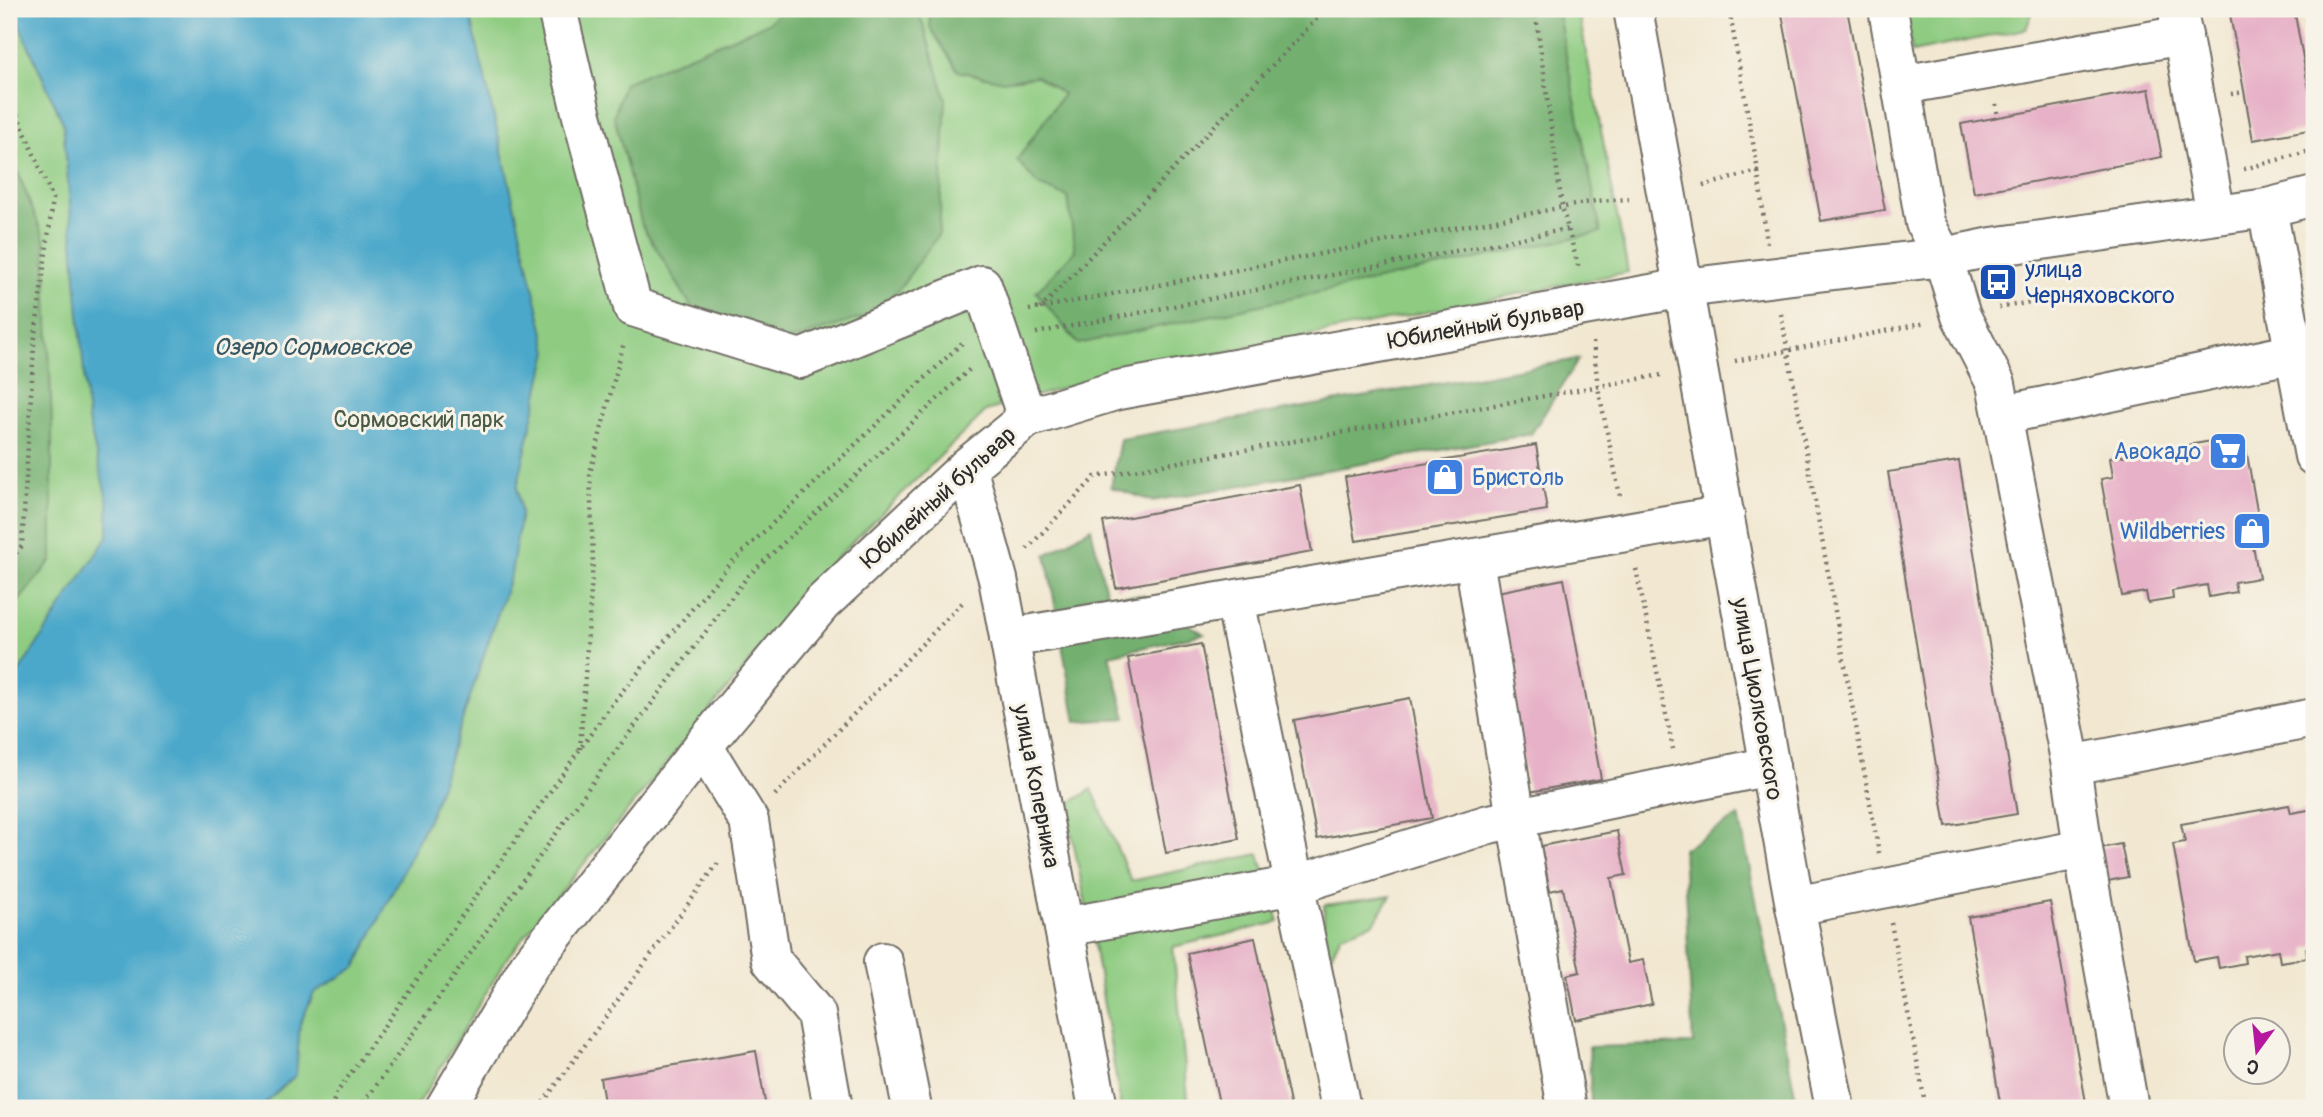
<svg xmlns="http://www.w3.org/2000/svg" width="2323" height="1117" font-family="Pangolin,sans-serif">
<rect width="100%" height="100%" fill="#f7f3e8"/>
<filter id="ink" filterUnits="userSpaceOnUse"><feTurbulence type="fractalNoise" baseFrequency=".0143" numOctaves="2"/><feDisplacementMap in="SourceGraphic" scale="14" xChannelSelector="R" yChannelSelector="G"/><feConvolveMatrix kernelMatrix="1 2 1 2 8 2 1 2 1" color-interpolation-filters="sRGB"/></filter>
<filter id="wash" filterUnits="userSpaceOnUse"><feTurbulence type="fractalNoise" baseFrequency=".00686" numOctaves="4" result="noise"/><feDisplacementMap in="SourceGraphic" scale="28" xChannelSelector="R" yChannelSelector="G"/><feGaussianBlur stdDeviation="1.57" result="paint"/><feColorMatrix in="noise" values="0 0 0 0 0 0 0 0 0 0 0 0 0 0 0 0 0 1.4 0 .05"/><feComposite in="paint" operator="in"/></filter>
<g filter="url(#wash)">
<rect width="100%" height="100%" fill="#f2e8d2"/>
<g fill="#8fcc82" stroke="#5d7c56" stroke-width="2">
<path d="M9,9H1578L1628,272L1100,377L986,411L830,564L509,955L416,1108H9Z"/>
<path d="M1905,9H2034L2026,29L1912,52Z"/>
<path d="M1092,789L1131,881L1259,854L1279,922L1173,947L1189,1108H1121L1094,944L1066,806Z"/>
<path d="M1391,896L1374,923L1341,935L1324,970V905Z"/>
</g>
<g fill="#73b070" stroke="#4f6e4e" stroke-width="2">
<path d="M783,9H913L922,21L946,99L939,234L883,311L778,344L700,321L642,225L614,116L624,83L768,23Z"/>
<path d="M929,9H1557L1601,232L1078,344L1036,292L1075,251L1068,197L1038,185L1017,160L1063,94L1037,76L1003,81L958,71L930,27Z"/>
<path d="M9,150L45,241L52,426V560L9,613Z"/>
<path d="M1579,359L1531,434L1152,501L1111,487L1120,439Z"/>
<path d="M1091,528L1107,596L1143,595L1204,634L1109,655L1126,718L1076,722L1046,555Z"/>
<path d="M1739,816L1798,1108H1552L1591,1105L1589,1047L1693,1044L1683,849Z"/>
</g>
<path fill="#4ca8ca" stroke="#3c6a7a" stroke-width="2" d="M12,9H469L548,351L517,488L521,513L511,574L432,811L356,967L314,993L300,1024L296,1075L259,1108H9V687L108,536V503L88,421L63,123Z"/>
<g id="blocks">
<g fill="#e7b2c8">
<path d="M1781,9H1847L1885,210L1821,221Z"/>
<path d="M2229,9H2294L2314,117V129L2253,140Z"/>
<path d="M2149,89L2162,157L1974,193L1961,124Z"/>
<path d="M2218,440L2219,448L2245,443L2262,539L2252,541L2259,578L2234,582L2236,592L2209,597L2207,585L2172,591L2173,599L2148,603L2146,592L2122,596L2101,479L2113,477L2110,458Z"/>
<path d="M1536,445L1547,510L1356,541L1345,477Z"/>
<path d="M1959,461L2017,814L1946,826L1888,472Z"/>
<path d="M1300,485L1312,552L1116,588L1103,522Z"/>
<path d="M1564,579L1601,779L1529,792L1492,593Z"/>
<path d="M1201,644L1239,839L1166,853L1128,658Z"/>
<path d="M1410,698L1432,818L1317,839L1294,720Z"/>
<path d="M2289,805L2291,813L2314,809V946L2306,948L2307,958L2280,962L2278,950L2244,956L2245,963L2219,968L2217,957L2194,961L2173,844L2185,842L2181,824Z"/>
<path d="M1617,831L1626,875L1611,878L1628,963L1643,960L1652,1004L1576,1020L1567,975L1580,972L1563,888L1550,891L1541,846Z"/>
<path d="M2121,844L2128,877L2098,883L2091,850Z"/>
<path d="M2050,902L2087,1108H2001L1968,917Z"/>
<path d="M1255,938L1291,1108H1220L1187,953Z"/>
<path d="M756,1051L766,1108H605L600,1078Z"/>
</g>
</g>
</g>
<g filter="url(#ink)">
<use href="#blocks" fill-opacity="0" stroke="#716d65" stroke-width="2"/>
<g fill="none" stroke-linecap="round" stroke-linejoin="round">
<g stroke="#716d65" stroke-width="42">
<g id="minor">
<path d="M557,9L581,112L633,307L800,359L982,285L1027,418"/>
<path d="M1888,9L1925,223L1943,257L1961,316L1996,384L2071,765L2083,849L2129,1108"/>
<path d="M2178,11L2216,215"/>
<path d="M1902,85L2183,35"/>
<path d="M2267,208L2314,456"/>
<path d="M2002,415L2314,349"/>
<path d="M967,467L998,579L1098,1108"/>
<path d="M1474,559L1516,818L1567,1108"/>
<path d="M1235,600L1341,1108"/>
<path d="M1009,638L1725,515"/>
<path d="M703,746L749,821L771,960L816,1014L833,1108"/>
<path d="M2071,765L2314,718"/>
<path d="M1795,906L2083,849"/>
<path d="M1064,927L1295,885L1489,824L1770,766"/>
<path d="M883,962L912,1108"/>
<path d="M445,1108L529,966L703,746L821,604L967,467L1027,418L1118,390L1684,288L1943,257L1992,247L2267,208L2314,196"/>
</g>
</g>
<g stroke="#716d65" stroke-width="42">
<path id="major" d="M1633,9L1795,906L1835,1108"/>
</g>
<g stroke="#716d65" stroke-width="4.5" stroke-dasharray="2 5" stroke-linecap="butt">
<path d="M1535,9L1562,207L1579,269"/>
<path d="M2231,94L2244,92"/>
<path d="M9,95L53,199L34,344L22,546L9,562"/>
<path d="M1996,104L1998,117"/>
<path d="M2244,169L2314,150"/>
<path d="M1758,172L1767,243"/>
<path d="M1703,186L1758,171L1729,9"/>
<path d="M1999,308L2046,299"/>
<path d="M1040,309L1326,9"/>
<path d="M1029,310L1595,201L1629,199"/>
<path d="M1781,314L1879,853"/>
<path d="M1036,333L1568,229"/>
<path d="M1593,342L1598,387L1620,496"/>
<path d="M1735,361L1926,323"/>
<path d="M1027,549L1095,477L1661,375"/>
<path d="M1636,569L1673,749"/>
<path d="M580,749L593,561L590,473L624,342"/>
<path d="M775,795L964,601"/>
<path d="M1891,923L1926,1108"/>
<path d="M331,1108L336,1094L614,701L732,562L962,343"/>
<path d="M360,1108L600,772L747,577L972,367"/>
<path d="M539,1108L718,863"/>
</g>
<use href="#minor" stroke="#fff" stroke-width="38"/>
<use href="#major" stroke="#fff" stroke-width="38"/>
</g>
</g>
<defs>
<g id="bus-square" transform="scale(2.0125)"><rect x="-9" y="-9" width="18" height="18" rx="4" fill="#1a4fb4" stroke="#f7f3e8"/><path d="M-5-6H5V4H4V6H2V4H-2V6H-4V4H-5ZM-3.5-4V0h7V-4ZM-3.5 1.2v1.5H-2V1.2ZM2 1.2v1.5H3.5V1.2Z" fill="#fff"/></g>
<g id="supermarket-square" transform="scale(2.0125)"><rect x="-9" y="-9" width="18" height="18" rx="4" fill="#3f7fe0" stroke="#f7f3e8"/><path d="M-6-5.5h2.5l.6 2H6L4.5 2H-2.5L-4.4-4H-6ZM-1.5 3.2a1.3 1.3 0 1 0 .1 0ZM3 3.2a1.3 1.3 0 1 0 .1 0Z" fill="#fff"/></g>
<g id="shop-square" transform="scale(2.0125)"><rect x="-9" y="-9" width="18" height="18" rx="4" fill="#3f7fe0" stroke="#f7f3e8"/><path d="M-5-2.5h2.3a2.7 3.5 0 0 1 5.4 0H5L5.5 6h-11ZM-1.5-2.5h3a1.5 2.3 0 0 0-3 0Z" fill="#fff"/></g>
</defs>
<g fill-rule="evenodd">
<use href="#bus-square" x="1998" y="282"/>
<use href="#supermarket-square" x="2228" y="451"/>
<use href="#shop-square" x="1445" y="477"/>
<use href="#shop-square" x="2252" y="531"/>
</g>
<g text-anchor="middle" stroke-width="6" stroke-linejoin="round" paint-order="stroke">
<g font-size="23" fill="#164399" stroke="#f7f3e8" text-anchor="start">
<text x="2025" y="277">улица<tspan x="2025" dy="26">Черняховского</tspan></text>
</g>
<g font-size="23" fill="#2b2b2b" stroke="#f7f3e8">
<text transform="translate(1486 324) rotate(-10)" y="8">Юбилейный бульвар</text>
<text transform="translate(938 497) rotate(-42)" y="8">Юбилейный бульвар</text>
<text transform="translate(1758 699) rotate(80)" y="8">улица Циолковского</text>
<text transform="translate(1037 786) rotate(79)" y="8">улица Коперника</text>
</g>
<g font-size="23" fill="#495b45" stroke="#f7f3e8">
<text x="419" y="427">Сормовский парк</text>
</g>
<g font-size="23" fill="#366cbe" stroke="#f7f3e8" text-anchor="end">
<text x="2201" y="459">Авокадо</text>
<text x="1472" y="485" text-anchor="start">Бристоль</text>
<text x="2225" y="539">Wildberries</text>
</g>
<g font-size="24" font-style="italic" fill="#375763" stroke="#f7f3e8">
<text x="312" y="355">Озеро Сормовское</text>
</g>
</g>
<rect width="2323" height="1117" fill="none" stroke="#f7f3e8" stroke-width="35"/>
<g transform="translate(2257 1051) rotate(195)"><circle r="33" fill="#f7f3e8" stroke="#a5a39c" stroke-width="2"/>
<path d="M0-5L12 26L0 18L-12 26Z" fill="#b5179e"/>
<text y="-10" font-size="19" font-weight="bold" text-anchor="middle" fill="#2b2b2b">С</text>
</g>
</svg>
